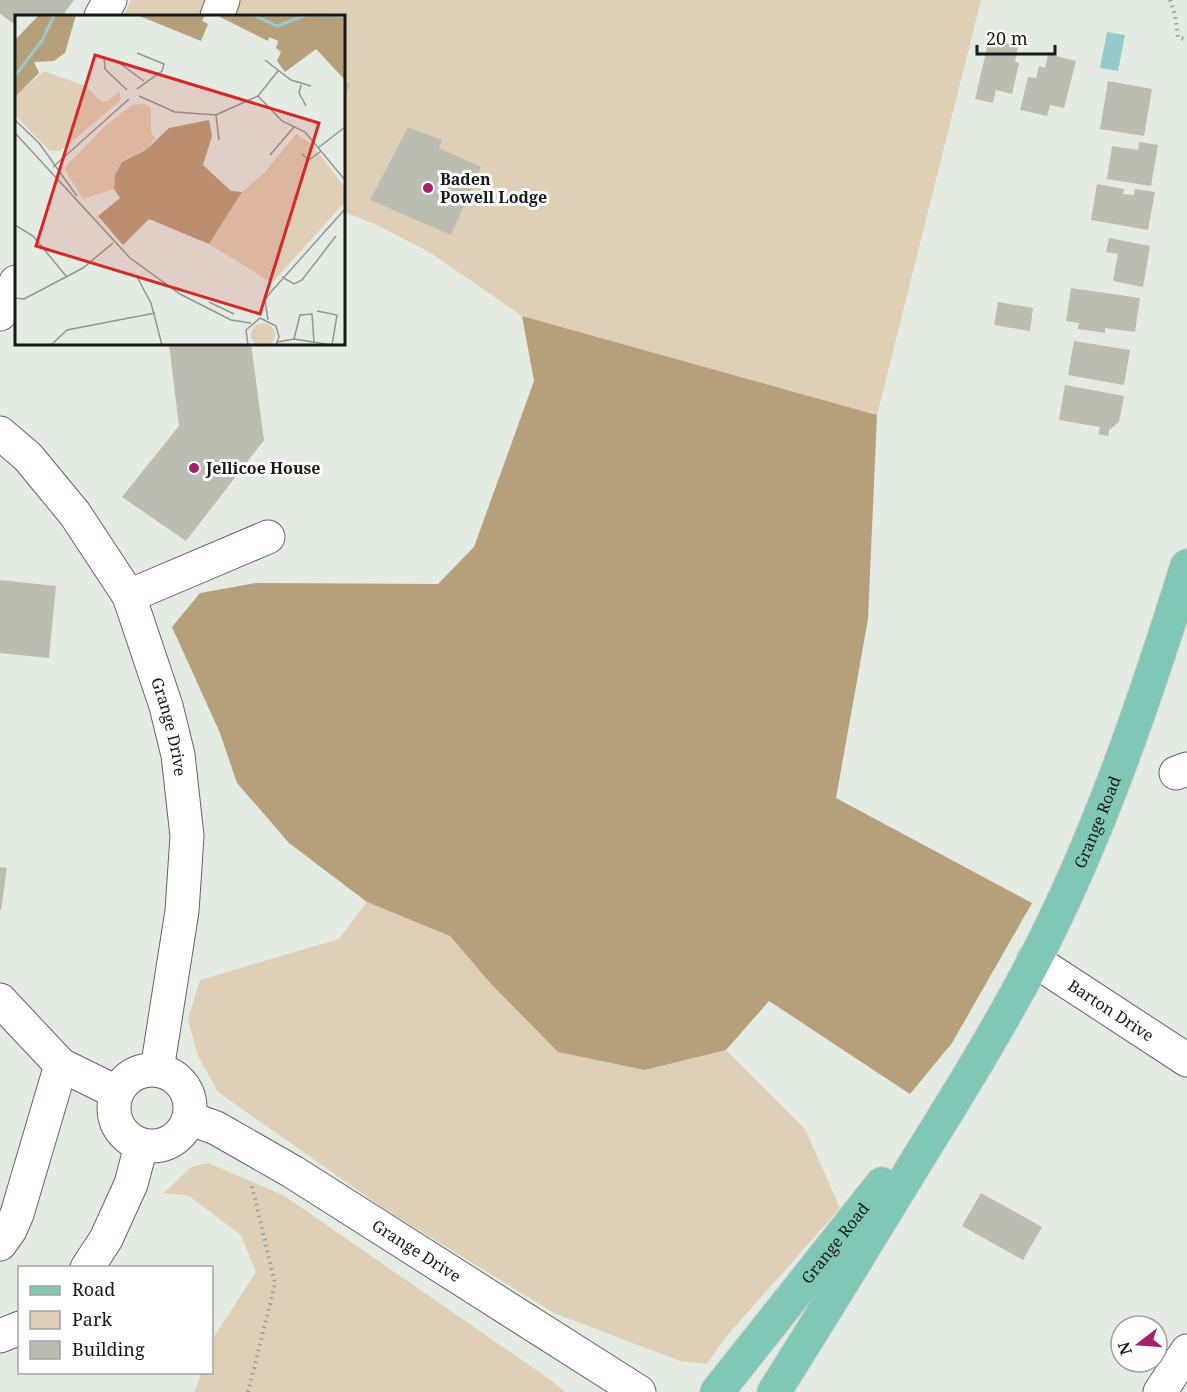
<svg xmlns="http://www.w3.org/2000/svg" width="1187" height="1392" font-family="'Noto Serif',serif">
<rect width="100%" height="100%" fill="#e3ebe2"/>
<g fill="#dfcfb6">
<path d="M131,0H981L877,415L522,316L431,253L375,224L344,212V16H124Z"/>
<path d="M367,902L450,936L492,985L645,1070L726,1050L805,1129L840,1208L724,1339L707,1364L680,1361L554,1313L383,1208L218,1092L198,1056L188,1020L200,980L339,939Z"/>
<path d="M208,1163L283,1195L552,1381L565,1392H195L201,1373L212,1372V1340L256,1272L241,1235L189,1196L164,1193L191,1167Z"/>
</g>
<path fill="#b6a07c" d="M522,316L877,415L868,619L836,798L1032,903L952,1043L910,1094L769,1001L726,1050L645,1070L558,1052L492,985L450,936L367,902L289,843L237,783L220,733L172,627L200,593L256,583L438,584L474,547L534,381Z"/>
<path fill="#96cbce" d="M1107,32L1125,35L1118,71L1100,68Z"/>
<g fill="#bcbdb2">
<path d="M0,0H74L62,16H16V25L0,14Z"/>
<path d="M989,39L1018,46L1015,62L1019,63L1012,94L996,90L993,103L975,99Z"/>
<path d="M1048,54L1076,61L1064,108L1050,105L1047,116L1020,110L1028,77L1036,78L1039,66L1045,68Z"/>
<path d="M344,81L350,84L344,98Z"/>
<path d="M1108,81L1152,89L1144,136L1100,129Z"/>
<path d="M408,127L442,140L439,148L481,167L451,235L370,200Z"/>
<path d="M1139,142L1158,145L1151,186L1107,179L1112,146L1138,150Z"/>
<path d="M1097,184L1124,189L1123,194L1134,195L1135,189L1155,192L1148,230L1091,220Z"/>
<path d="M1109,238L1150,246L1143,287L1113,281L1118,254L1106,252Z"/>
<path d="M1071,288L1140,298L1135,332L1105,328V333L1078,329L1079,323L1066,321Z"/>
<path d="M998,302L1033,308L1030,331L994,325Z"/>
<path d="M1074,341L1130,350L1124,385L1068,375Z"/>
<path d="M169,344H251L264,440L186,541L122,497L179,426Z"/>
<path d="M1065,385L1124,396L1119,422L1109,430L1108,436L1098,434L1100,427L1059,420Z"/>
<path d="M0,580L56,586L49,658L0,653Z"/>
<path d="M0,867L7,868L1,910H0Z"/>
<path d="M981,1193L1042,1227L1023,1260L962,1226Z"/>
</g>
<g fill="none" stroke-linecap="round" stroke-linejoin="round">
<g stroke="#61685f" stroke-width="35">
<g id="minor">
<path d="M101,16L110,0"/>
<path d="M217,16L223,0"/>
<path d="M0,314L16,282"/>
<path id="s1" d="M0,433L28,457L75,514L129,596L166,706L178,755L187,836L182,911L157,1070"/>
<path d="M129,596L268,537"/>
<path d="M1176,773L1187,769"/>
<path id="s2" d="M1034,960L1187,1060"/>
<path d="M0,1000L61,1065L116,1092"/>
<circle cx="152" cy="1108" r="38"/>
<path id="s3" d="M189,1118L216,1128L293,1172L639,1392"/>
<path d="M0,1244L10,1230L17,1214L61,1065"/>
<path d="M87,1268L106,1239L131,1184L141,1146"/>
<path d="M0,1336L20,1328"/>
<path d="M1160,1392L1187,1351"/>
</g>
</g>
<g stroke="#c7c8c7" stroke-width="35">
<g id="major">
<path id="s4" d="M717,1392L882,1184"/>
<path id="s5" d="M774,1392C822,1316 869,1239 916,1162C957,1096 998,1030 1034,961C1099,836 1145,700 1187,566"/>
</g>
</g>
<g stroke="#989e97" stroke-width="4" stroke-dasharray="1.5 4.5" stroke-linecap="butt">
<path d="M1170,0L1175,15L1178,37L1187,40"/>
<path d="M248,1392L275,1284L251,1182"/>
</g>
<use href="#minor" stroke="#fff" stroke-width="33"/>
<use href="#major" stroke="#80c8b5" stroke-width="33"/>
</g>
<g fill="#a5216e" stroke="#fff" stroke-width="2">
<circle cx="428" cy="188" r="6"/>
<circle cx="194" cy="468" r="6"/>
</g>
<g text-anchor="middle" stroke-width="6" stroke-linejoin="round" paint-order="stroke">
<g font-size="16" font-weight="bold" fill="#161915" stroke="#fff" text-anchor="start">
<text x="440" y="185">Baden<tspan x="440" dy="18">Powell Lodge</tspan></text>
<text x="206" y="474">Jellicoe House</text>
</g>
<g font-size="16" fill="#161915" stroke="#fff">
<text dy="6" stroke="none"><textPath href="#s1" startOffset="346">Grange Drive</textPath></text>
<text dy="6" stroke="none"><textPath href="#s5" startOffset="656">Grange Road</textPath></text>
<text dy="6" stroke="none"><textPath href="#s2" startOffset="92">Barton Drive</textPath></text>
<text dy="6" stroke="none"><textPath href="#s4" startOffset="190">Grange Road</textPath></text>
<text dy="6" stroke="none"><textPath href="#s3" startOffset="264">Grange Drive</textPath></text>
</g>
</g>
<g transform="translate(15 15)">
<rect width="330" height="330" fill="#e3ebe2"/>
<path d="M29,56L70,71L87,87L93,86L104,76L106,85L54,129L44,136H35L0,100V82ZM130,89L136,93V117L140,123L131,135L107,147L100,160L99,174L68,184L50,155L51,151L90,111L117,90ZM281,119L297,129L330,173V187L257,268L194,229L227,177L249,158ZM236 320a12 12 0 1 1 24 0a12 12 0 1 1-24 0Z" fill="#dfcfb6"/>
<path d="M24,0H61L50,38L39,46L19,47L24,58L0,82V25ZM122,0H190L187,6L193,9L186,26ZM201,0H330V65L301,34L270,57L262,46L266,37L261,33L263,26L254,22L253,26ZM194,105L197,121L188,150L216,176L227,177L194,229L134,204L108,230L83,201L105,183L99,174L100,160L107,147L131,135L154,113Z" fill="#b6a07c"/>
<path fill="none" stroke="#96cbce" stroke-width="3" d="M239,0L262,11L291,0M299,0L330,1M0,61L28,24L39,0"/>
<path fill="none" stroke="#919790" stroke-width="1.5" d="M122,38L149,49L147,56L122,74M89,41L90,54L112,75M250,45L276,65L296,71M103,47L129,66M286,70L284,78L291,91M124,81L160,97L201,100L243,81L263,56M243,81L267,106L290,117L330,165M201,100L204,125M0,105L24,128L62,181M0,118L115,243L165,279L216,305L236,308M303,133L330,112M287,139L294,145L306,136M255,140L279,112M38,152L114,84M0,210L18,221L51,261M121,260L136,288L147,330M267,262L279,269L287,265L321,221M0,283L9,284L68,253L98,228M194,287L219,299M302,296L322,300L317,330M253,305L250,285L255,278L330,194M279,324L285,300L297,299L299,327M262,327L279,324L317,330M36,330L52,315L140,298M233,330L231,315L245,303L261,311L264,322L261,330"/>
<path fill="#d62828" fill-opacity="0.15" stroke="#d62828" stroke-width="3" d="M80,40L304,108L245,299L21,231Z"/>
<rect width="330" height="330" fill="none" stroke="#161915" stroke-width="3"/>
</g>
<rect x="18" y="1266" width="195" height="108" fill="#ffffff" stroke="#a2a3a1" stroke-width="1.5"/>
<rect x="30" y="1286" width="30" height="9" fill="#80c8b5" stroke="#a2a3a1" stroke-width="1.5"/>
<text x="72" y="1296" font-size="18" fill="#161915">Road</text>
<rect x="30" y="1311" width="30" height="18" fill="#dfcfb6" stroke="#a2a3a1" stroke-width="1.5"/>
<text x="72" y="1326" font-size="18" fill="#161915">Park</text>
<rect x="30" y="1341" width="30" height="18" fill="#bcbdb2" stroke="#a2a3a1" stroke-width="1.5"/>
<text x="72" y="1356" font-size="18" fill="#161915">Building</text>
<g transform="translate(1139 1344) rotate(253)"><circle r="28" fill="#ffffff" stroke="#a2a3a1" stroke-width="1.5"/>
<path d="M0-4.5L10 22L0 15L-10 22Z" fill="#a5216e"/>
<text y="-9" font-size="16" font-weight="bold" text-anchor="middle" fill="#161915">N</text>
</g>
<path d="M977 45v9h78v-9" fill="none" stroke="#161915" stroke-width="3"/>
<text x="986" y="45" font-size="18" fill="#161915" stroke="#ffffff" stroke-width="4.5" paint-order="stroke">20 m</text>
</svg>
